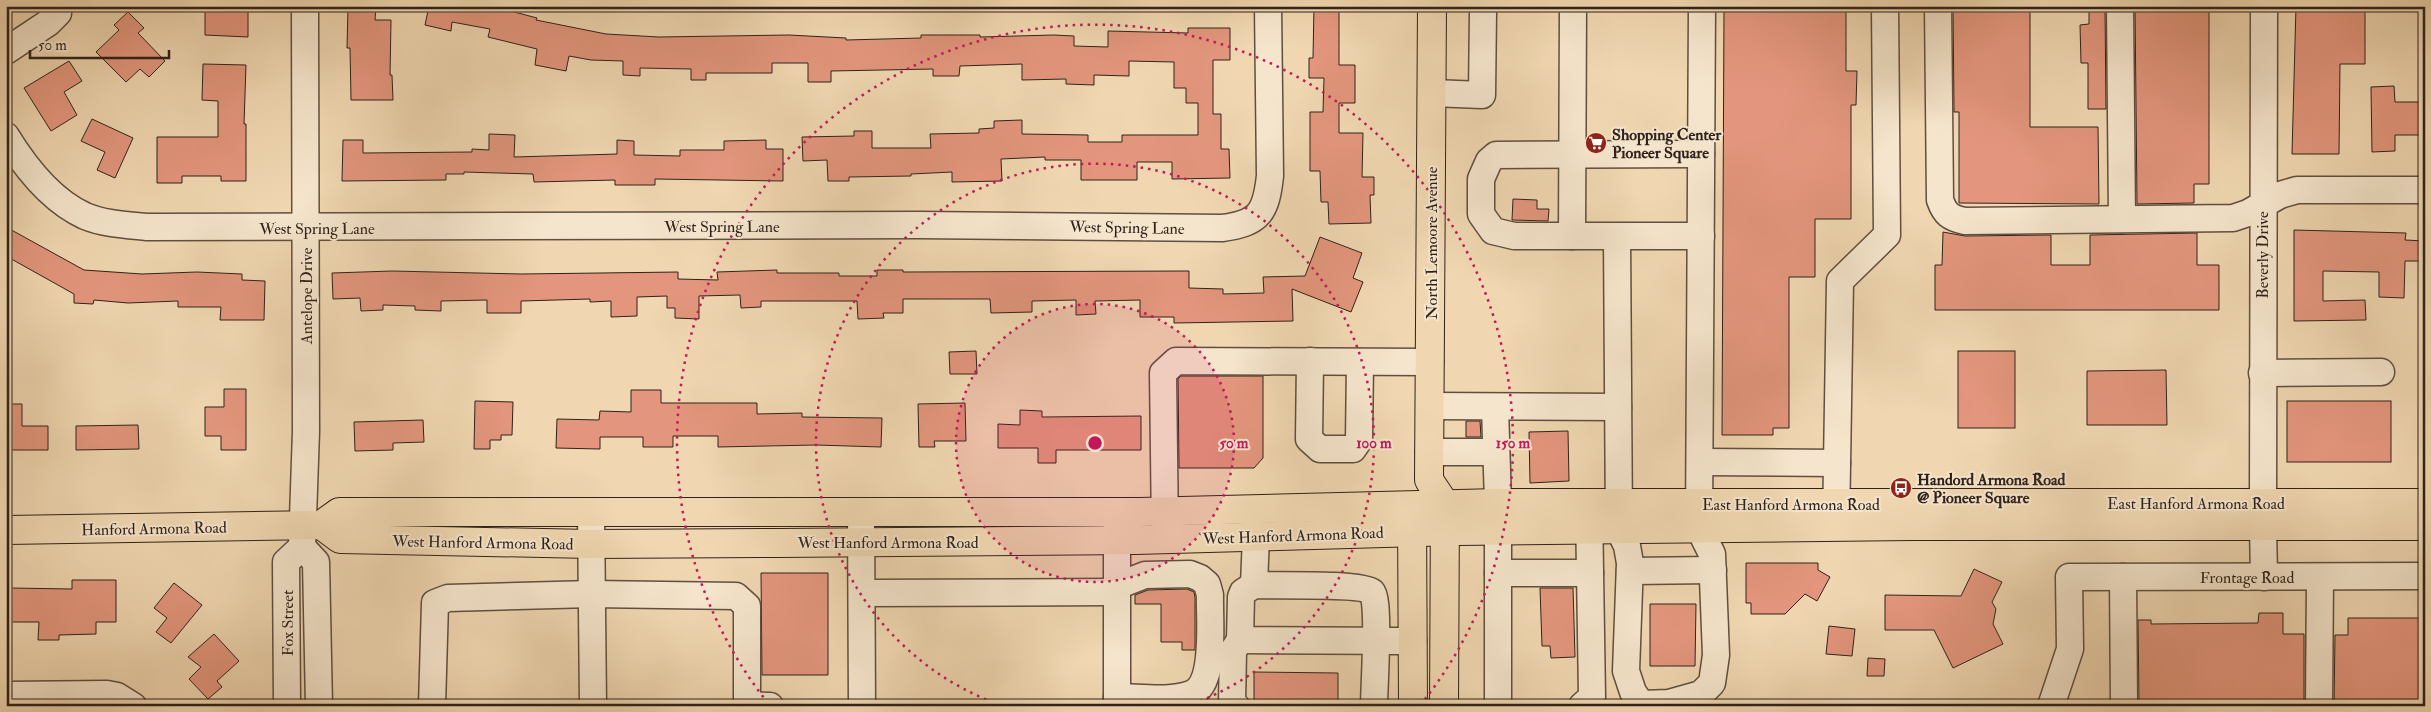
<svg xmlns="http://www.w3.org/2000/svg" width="2431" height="712" font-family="'IM FELL Double Pica',serif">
<rect width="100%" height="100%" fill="#f0d7b1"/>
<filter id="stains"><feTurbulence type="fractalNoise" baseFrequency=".004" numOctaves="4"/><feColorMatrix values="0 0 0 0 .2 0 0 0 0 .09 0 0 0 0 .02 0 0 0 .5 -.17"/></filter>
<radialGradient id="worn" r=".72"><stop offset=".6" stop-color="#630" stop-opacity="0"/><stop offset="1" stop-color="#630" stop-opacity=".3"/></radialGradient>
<g fill="#e3967d" stroke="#2f221b">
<path d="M228,6H248V37L205,35V11H227Z"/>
<path d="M348,6H376L375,20H391L390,75H392L393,100H351L350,48H347Z"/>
<path d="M429,6H492L537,18L536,20L606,34L659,37L789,35L846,38V40L921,38V35H980V37L1054,35L1074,36V46L1108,47V31L1188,33V28H1230V60H1213V114H1221V149H1229L1230,178L1172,179V162H1137V180H1081V160H1045V157L1001,159L1002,181L952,182V172L911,174V176L849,177V181H828L827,160L803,161L802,137L854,136V131H872V148H931L930,134L979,133V129L994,128V121L1022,120V134L1088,135V142H1122V135H1198V103H1186V88H1174V62L1129,61V76L1094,75V85L1066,84V79L1022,80V64L960,66L959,76H933V69L831,71V82H808V63H772V73H706V80H691V69L640,68V76L623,75V61L591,60L569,56L566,71L535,65L537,49L488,37L490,29L452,22L451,31L425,25Z"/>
<path d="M1314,6H1339V65H1355V103H1339V133H1363L1362,177H1374V195H1370L1371,223L1329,224L1328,202H1321L1320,171H1310V112H1323L1324,78H1309V58H1313Z"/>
<path d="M1724,6H1846V71H1857L1856,105H1851V219H1815V277H1789V428H1773V435H1722Z"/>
<path d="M1953,6H2030V127H2098L2099,204L1959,203V112H1954Z"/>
<path d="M2089,6H2105L2106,109H2088V63H2081L2080,25L2089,24Z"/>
<path d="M2135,6H2209V184H2194V203L2137,204Z"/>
<path d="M2296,6H2365V64H2340L2339,154H2292Z"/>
<path d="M128,12L144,28L138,33L165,61L149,77L140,69L126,82L96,52L119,30L114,25Z"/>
<path d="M69,61L82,81L64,92L77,115L51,131L24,88Z"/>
<path d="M203,64L246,65L244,124H246V181H221V176H182V183H157V137H218V101L202,100Z"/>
<path d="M2394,86L2395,102H2425V135H2395V151L2372,152L2371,87Z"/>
<path d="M92,119L133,138L115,178L97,170L105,152L81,141Z"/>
<path d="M489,134L515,135L514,157L617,154V140L634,141V155L680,156V150H724V141L766,140V149H783V181L655,179V185H615V180L534,182L533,174L464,172V174H446V180L342,181L343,140H363V153L472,152V149L489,150Z"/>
<path d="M1513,199L1537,200V209H1549L1548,221L1512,220Z"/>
<path d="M6,227L84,270L142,274L197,272L242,274V280L265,281L264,320H220L221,307H178V301L128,303L94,300L93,304L74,303V294L6,256Z"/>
<path d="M2294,230L2406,233L2405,240L2425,241V261H2405L2404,298L2379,297V272L2323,271V301L2365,300L2366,320L2294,321Z"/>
<path d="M1943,232L1965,236L2051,235V265H2090V235L2197,233V265H2219V310H1935V265H1942Z"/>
<path d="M1320,237L1362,253L1353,278L1363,282L1351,312L1292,289L1293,321L1174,323V317H1140V300L1095,301L1096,314L1076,315V300L1032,301V312L991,313L990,299H903V313H883L884,318L858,319L857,301H761V307L741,308L740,295L699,296V319L675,318V308H667V296L637,297V316L611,317V301L590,302V299L521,301V313H487V300L441,301V311L415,310V306L383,305V310L361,311L360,298L333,299L332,273L392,271L521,274L678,272V279L718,280L717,272L777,270V273H839V276H877V270H903V272L1189,271V288L1223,289V294L1264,293L1263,277L1305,276Z"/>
<path d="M976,351L977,374H950L949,352Z"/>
<rect x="1958" y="351" width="57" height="77"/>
<path d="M2166,370L2167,425H2087V371Z"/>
<path d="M1181,376H1263V458L1254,468H1179L1178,379Z"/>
<path d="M224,389H246V450H221V436H205V407H224Z"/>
<path d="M631,390H661V403H757V414L802,413V417L882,418L881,447L816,445L718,447V436H673V447H643V437H600V449L556,448L557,419L599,420L600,411L631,412Z"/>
<path d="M475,401L513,402L512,435H501V440H490V449H474Z"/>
<rect x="2287" y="401" width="104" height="61"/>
<path d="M965,403L966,441H934L935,447H919L918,404Z"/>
<path d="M6,404H22V426H48V450H6Z"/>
<path d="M1020,410L1042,411V417L1141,416V450H1056V463H1038V448H998V424L1020,425Z"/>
<path d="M423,420L424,442L393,443V450L355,451L354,422Z"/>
<path d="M1466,421H1480L1481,437H1466Z"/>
<path d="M138,425L139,449L76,450V426Z"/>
<path d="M1568,431L1569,481L1530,483L1529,432Z"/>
<path d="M1746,563H1818V570L1830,577L1817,601L1805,594L1785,614H1751V603H1746Z"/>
<path d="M1974,569L2002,582L1992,602L1996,609L1993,624L2003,644L1953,668L1934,630H1885V595L1961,596Z"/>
<path d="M761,573H828V675H762Z"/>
<path d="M72,580H116V622H96V634L59,635V640H38L39,622H10L11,588L72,589Z"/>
<path d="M174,583L202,605L171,643L156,632L167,618L154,608Z"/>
<path d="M1540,588H1573L1575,657L1551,658L1550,646H1542Z"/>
<path d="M1187,589L1194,592L1195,597V650H1182V642H1161V604H1135V595L1148,590Z"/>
<path d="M1650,604H1696L1695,666H1650Z"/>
<path d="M2259,613H2283V634H2304V706H2139L2138,620H2151V624L2258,623Z"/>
<path d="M2348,618H2425V706H2334L2335,635H2348Z"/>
<path d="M1829,626L1855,629L1852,656L1826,654Z"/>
<path d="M214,634L239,661L217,681L222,687L208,699L189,679L201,667L188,657Z"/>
<path d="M1868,658L1885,659L1884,676H1867Z"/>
<path d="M1254,672L1338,673V703L1254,702Z"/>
</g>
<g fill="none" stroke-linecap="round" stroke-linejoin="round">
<g stroke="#5f4f40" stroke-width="29">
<g id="minor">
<path d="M1938,6L1940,200C1945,214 1950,218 1965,221L2233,218L2248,213L2280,195L2297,190H2425"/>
<path d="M2120,6L2122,219"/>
<path d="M6,51L48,23L58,13"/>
<path d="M1432,93L1482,95L1483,11"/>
<path d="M6,136C25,167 52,201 85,216C104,224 127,225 147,227L919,225L1222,228C1260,223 1266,212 1270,176L1268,6"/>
<path d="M1572,236L1573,6"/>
<path d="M1701,236H1514L1493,231L1481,214V179L1489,161L1496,155L1701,154"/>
<path d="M1617,238L1619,529L1627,546L1630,563L1626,671L1633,692L1641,704L1669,703L1701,694L1712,683L1716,655L1712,554L1699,528L1702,6"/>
<path d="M1310,361L1309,439L1320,449H1353L1359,440L1360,362"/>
<path d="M2262,373L2381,372"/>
<path d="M1430,406L1618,407"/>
<path d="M1495,407L1498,503V706"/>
<path d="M1429,452H1496"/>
<path d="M1700,462L1837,463"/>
<path d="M2263,503L2264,6"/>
<path d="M591,512L593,706"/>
<path d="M861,512L862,706"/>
<path d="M1117,517V706"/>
<path d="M1836,526L1840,281L1887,235L1885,6"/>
<path d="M2263,526L2264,577"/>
<path d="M1165,533L1163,373L1176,361L1430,362"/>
<path d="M302,547L316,562L319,706"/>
<path d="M1630,571L1713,570"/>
<path d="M1498,573H1590"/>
<path d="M2123,577L2124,706"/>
<path d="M1254,585L1256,536"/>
<path d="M1117,586L1145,575L1190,574L1200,578L1207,584L1210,595C1209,620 1217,684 1191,694C1169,702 1140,697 1117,697"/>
<path d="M862,593L1117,592"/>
<path d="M6,695L107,694L117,696L133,706"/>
<path d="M747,705L770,706"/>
<path d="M287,706L286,562L302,547L306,431L305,6"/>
<path d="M432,706L435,603L448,598L592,594L736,596L747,606V706"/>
<path d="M1236,706L1232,703L1233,651L1240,640"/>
<path d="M1374,706C1374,689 1380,600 1372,592C1361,583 1273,586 1254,585L1243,592L1241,597L1240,640L1413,641"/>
<path d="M1582,706L1592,697L1589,508"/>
<path d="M2051,706L2070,649L2069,577L2425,576"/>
<path d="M2319,706L2320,577"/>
</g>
</g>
<g stroke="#2f221b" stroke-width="30">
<g id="major">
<path d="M1432,6L1429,480L1445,504L1444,706"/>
<path d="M1412,515L1413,706"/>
<path d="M321,525L339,512H1140L1498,503H2425"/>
<path d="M6,530L321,525L340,539L591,544L779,543L1136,540L1456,531L1912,526H2425"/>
</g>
</g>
<use href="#minor" stroke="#f5e5cc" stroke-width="26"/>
<use href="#major" stroke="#f0d7b1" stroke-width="28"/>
</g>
<circle cx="1095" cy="443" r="139" fill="#c2185b" fill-opacity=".12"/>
<g fill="none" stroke="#c2185b" stroke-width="2.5" stroke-dasharray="2.5 5">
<circle cx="1095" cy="443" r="139"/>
<path d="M1000 705A279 279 0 1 1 1190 705"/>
<path d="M768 703A418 418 0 1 1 1422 703"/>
</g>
<defs>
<g id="supermarket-disc" transform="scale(1.125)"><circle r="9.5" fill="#8f2418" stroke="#f5e5cc"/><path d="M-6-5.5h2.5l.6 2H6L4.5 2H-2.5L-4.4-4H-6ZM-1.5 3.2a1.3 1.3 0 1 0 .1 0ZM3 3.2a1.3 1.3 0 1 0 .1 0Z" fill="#fff"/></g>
<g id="bus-disc" transform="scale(1.125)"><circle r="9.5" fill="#8f2418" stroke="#f5e5cc"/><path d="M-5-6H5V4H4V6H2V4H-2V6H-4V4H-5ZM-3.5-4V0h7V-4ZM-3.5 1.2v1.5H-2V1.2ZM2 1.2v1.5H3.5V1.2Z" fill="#fff"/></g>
</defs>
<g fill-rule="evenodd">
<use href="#supermarket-disc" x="1596" y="143"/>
<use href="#bus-disc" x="1901" y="488"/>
</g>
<g text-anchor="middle" stroke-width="4" stroke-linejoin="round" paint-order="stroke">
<g font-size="16" font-weight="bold" fill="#2f221b" stroke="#f5e5cc" text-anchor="start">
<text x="1612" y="140">Shopping Center<tspan x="1612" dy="18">Pioneer Square</tspan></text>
<text x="1917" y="485">Handord Armona Road<tspan x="1917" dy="18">@ Pioneer Square</tspan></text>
</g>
<g font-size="16" fill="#2f221b" stroke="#f5e5cc">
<text x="722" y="232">West Spring Lane</text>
<text transform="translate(1127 227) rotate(1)" y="6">West Spring Lane</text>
<text x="317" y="234">West Spring Lane</text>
<text transform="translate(1431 243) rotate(-90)" y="6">North Lemoore Avenue</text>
<text transform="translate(2262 255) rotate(-90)" y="6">Beverly Drive</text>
<text transform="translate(306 296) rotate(-90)" y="6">Antelope Drive</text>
<text x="2196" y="509">East Hanford Armona Road</text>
<text x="1791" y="510">East Hanford Armona Road</text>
<text transform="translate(154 528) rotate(-1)" y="6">Hanford Armona Road</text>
<text transform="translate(1293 535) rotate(-2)" y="6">West Hanford Armona Road</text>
<text transform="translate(483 542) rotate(1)" y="6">West Hanford Armona Road</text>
<text x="888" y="548">West Hanford Armona Road</text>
<text x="2247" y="583">Frontage Road</text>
<text transform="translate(287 623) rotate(-90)" y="6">Fox Street</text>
</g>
</g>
<circle cx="1095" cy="443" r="8" fill="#c2185b" stroke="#f5e5cc" stroke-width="2.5"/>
<g font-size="15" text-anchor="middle" font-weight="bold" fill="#c2185b" stroke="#f5e5cc" stroke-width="4" stroke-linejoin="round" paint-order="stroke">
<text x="1234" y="448">50 m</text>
<text x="1374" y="448">100 m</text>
<text x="1513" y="448">150 m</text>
</g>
<rect width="2431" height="712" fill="none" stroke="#f0d7b1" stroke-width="25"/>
<rect x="8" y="8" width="2416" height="697" fill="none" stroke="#2f221b" stroke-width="2.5"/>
<rect x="12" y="12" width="2406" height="687" fill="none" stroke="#2f221b"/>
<path d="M30 50v8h139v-8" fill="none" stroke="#2f221b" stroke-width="2.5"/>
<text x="38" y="50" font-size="15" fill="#2f221b" stroke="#f5e5cc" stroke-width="4" paint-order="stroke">50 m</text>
<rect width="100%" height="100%" filter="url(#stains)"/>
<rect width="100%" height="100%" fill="url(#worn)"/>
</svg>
